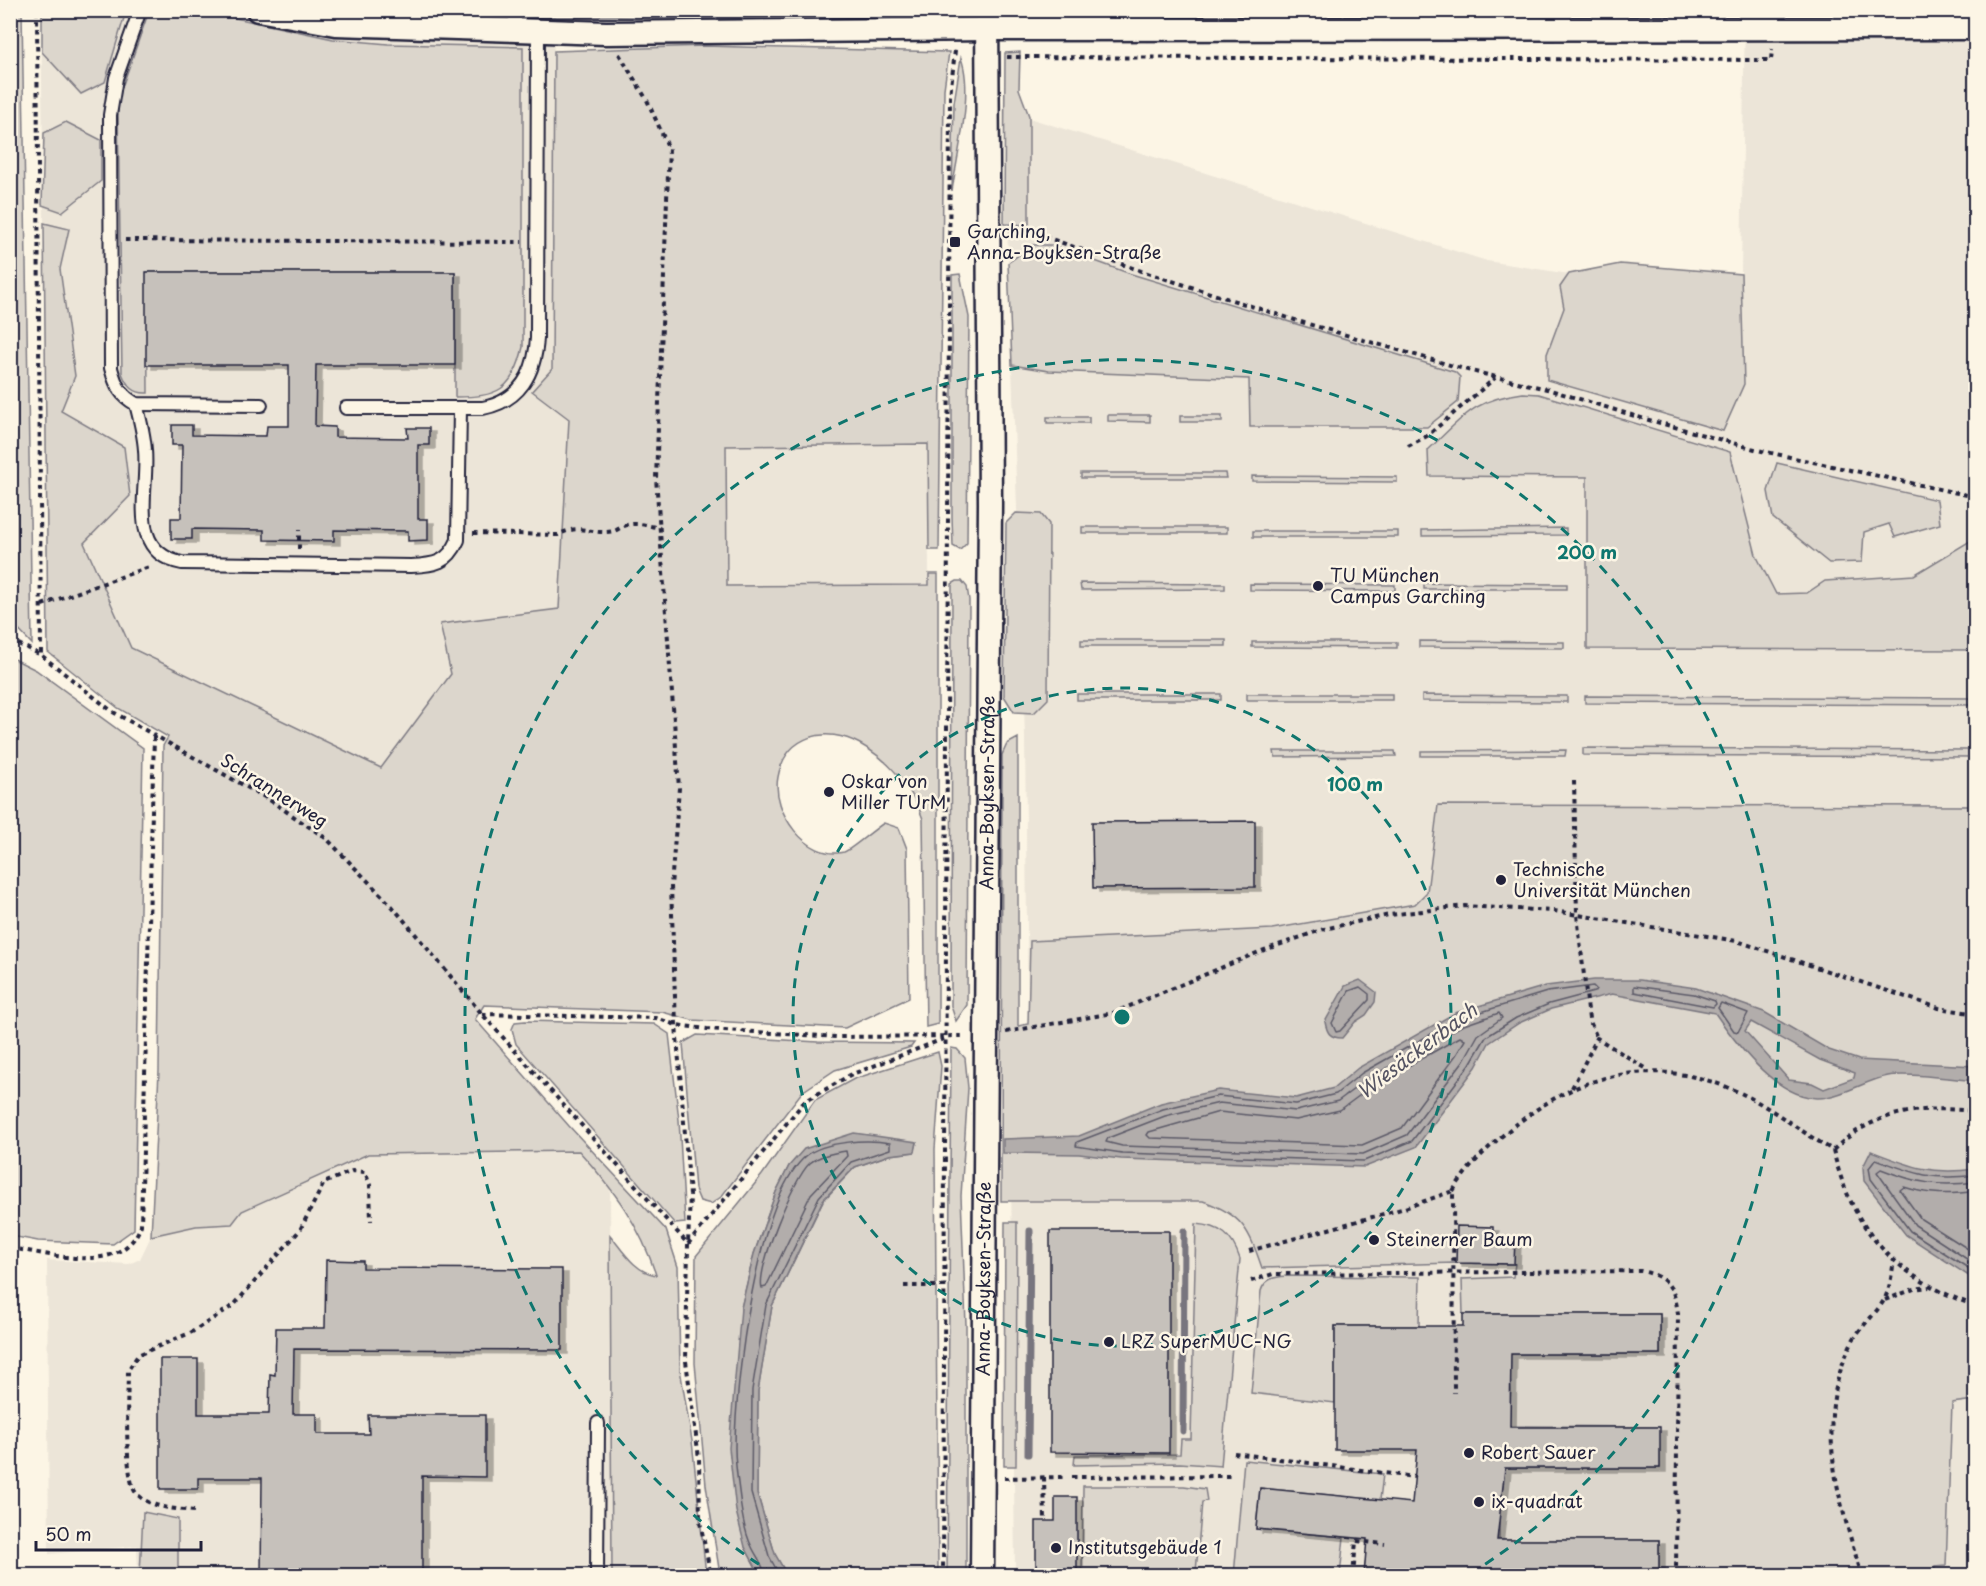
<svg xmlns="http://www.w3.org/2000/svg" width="1986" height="1586" font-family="'Playpen Sans',sans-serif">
<defs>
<filter id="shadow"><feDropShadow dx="6" dy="4" stdDeviation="0" flood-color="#0004"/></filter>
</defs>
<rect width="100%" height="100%" fill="#fcf5e5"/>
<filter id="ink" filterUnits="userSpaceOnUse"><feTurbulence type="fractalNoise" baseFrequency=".0167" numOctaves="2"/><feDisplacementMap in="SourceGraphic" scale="12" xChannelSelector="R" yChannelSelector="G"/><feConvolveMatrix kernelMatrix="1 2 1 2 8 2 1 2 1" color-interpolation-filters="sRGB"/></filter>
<g filter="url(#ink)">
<g fill="#ece5d8">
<path d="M353,10L432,16L457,10H544L550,17L554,51L552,369L569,419L559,609L440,624L451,674L381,768L131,648L84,543L130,496L61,411L75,376L60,269L69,229L44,223L41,11Z"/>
<path d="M1745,11H1975V1575H1015L1011,1167L1028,1024L1025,736L1003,110L1487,261L1569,274L1620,264L1741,274Z"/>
<path d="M928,444L929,585L727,586L726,445Z"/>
<path d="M578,1151L610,1185L612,1575L138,1576L137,1546L49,1554L47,1260L129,1264L140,1259L151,1236L196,1226L232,1224L242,1211L368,1154Z"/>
</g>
<g fill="#dcd6cc" stroke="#7f7c84" stroke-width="1.5">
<path d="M21,10L22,11L32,644L10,621V11Z"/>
<path d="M42,11H126L105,82L81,94L42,52Z"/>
<path d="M149,11H203L333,39L388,44L523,47V347C513,391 497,397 455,397V272H147L148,393C134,394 127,386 122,373L118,107L121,90Z"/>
<path d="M353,11H457L432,16Z"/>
<path d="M544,11H967L550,17Z"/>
<path d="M704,46L949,52L944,89L939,550H929L928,444L726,446L727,586L929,585V574H938V1024L926,1027L923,819C912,787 889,760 860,744C826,725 786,735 778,777C771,811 807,861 844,852C851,850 874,829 884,823L899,828L907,849L909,998L845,1028L692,1020L662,1012L484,1005L475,1019L569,1126L666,1230L678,1267L680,1369L692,1441L706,1575H612L610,1235C623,1251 635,1272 656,1275C640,1225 614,1190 579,1151L368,1154L242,1211L232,1224L196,1226L151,1236L159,1071L163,746L168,737L118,708L48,652L44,223L69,229L60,269L75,376L61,411L124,447L130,496L84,543L131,648L381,768L451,674L440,624L559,609L569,419L532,391L552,369L554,51Z"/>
<path d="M1020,52L1019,89L1029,116V225L1004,224L1005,53Z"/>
<path d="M961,58C974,93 957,154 952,191L954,103Z"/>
<path d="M66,122L101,140V181L62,212L42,205L44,133Z"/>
<path d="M1032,245H1051L1128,273L1455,372L1460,377L1458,402L1427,427H1250L1249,379L1049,371L1012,365L1008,263Z"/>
<path d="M1620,264L1741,274L1744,384L1723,431L1547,380V354L1564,308L1560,287L1569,274Z"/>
<path d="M960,274L969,317L967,543L960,550L953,546L952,517V275Z"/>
<path d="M1523,393L1539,394L1730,452L1756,555L1776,594L1807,593L1825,581L1914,575L1975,538V650L1587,649V477L1429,476L1428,450C1464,416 1472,400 1523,393Z"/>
<path d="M1108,415H1150V422L1108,421Z"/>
<rect x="1180" y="416" width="42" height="6"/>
<rect x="1047" y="417" width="42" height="6"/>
<path d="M1777,463L1937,500L1940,524L1895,537L1889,524L1864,532L1862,562L1829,563L1773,518L1768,491Z"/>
<path d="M1081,473H1225L1226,478H1081Z"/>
<path d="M1252,476L1397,477V482L1252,481Z"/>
<path d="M1016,513L1041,514L1049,524L1048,699L1034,713L1014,712L1004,696L1006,523Z"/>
<rect x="1082" y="527" width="145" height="6"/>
<path d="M1566,528V535L1422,536V530Z"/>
<rect x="1253" y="531" width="145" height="6"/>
<path d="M957,581H962L967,587L969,600L967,1005L956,1021L951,1006L952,584Z"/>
<path d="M1080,583L1225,584V589L1081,590Z"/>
<path d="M1424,583L1567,584V589H1424Z"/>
<path d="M1250,584L1395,585V591L1250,590Z"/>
<rect x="1081" y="640" width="145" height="6"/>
<path d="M1419,641L1564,642V648L1419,647Z"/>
<path d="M1252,642H1397V648L1252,647Z"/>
<path d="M10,657L36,670L143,748L134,1229L113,1244L38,1241L11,1236Z"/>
<rect x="1077" y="694" width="144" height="6"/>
<rect x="1247" y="694" width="145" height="6"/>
<path d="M1422,695L1567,696V702L1422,701Z"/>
<path d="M1585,696L1975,698L1976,705L1585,703Z"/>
<path d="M1018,738V1026L1028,1024L1030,941L1272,929L1415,904L1427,892L1438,805L1975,806V1396L1974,1400L1952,1403L1946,1566L1935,1567L1934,1575H1659V1540H1499V1468H1660L1659,1427L1499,1426C1515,1401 1515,1380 1499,1354H1660V1314H1463L1462,1279L1513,1277L1515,1264L1456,1263L1262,1268C1249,1230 1243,1215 1203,1201H1001L1002,755L1007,744Z"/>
<path d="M1583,748L1975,750L1976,757L1583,755Z"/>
<path d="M1566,750L1565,756H1421V751Z"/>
<path d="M1274,751H1395L1396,756L1275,757Z"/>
<path d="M525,1021L654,1024L669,1034L679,1120L685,1223L675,1224L516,1044L512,1029L515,1022Z"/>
<path d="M697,1035L818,1042L914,1043L911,1047L835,1070L802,1092L721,1197L711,1204L700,1201L695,1189L683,1043Z"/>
<path d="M951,1048L957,1049L965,1058L968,1088L961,1196L966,1325V1576L947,1575Z"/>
<path d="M938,1052L941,1066L935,1149L938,1575H787L775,1554L757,1493L758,1391L772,1306L823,1201L855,1167L889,1155L914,1152L917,1143L789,1166L776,1192L754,1254L741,1308L745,1547L760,1575H720L706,1485L695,1363L696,1256L762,1175L815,1100L854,1079Z"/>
<path d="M1005,1222H1017L1016,1466H1004Z"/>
<path d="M1196,1224C1221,1226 1232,1235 1240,1259L1221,1466L1180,1463L1074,1465L1075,1455L1180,1454L1181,1439H1191Z"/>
<path d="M1287,1276L1420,1277L1419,1326H1335V1403L1251,1393L1261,1291C1265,1278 1275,1277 1287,1276Z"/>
<path d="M1244,1460L1383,1474L1380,1500L1260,1488L1256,1529L1344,1537L1340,1575L1234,1576Z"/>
<path d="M1083,1486H1184L1205,1489L1207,1501L1202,1502L1196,1572H1200V1575H1184V1571L1082,1575Z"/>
<path d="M143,1512L178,1519V1575H140Z"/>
</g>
<g fill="#b2adab" stroke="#78757e" stroke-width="1.5" fill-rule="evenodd">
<path d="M1360,980L1376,992L1375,1002L1366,1015L1355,1022L1342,1038C1330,1038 1327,1033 1325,1022L1345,986Z"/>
<path d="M1594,980H1640L1696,988L1764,1012L1829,1050L1859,1060L1975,1066V1081C1954,1079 1907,1072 1888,1076C1867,1080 1849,1093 1827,1097C1782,1106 1737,1045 1715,1013L1612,994L1551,1009L1519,1023L1489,1043L1476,1067L1416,1147L1365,1167L1121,1159L1079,1154L1003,1153V1139L1079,1136L1161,1103L1218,1090L1296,1098L1334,1088L1358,1068L1455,1013L1546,986ZM1751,1022L1820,1060L1855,1073L1854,1078L1824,1089L1812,1083L1789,1080L1745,1031Z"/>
<path d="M854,1133L917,1142L915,1152L889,1155L855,1167L823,1200L772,1306L758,1391L757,1493L775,1554L787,1575H760L745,1547L736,1511L729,1448L741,1308L754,1254L776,1192L789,1166L804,1149Z"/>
<path d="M1871,1151C1912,1167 1931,1175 1975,1169V1280L1906,1235L1864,1181L1863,1167Z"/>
</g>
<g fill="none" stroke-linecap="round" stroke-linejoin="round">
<g stroke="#5c5a68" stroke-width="1.5">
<path d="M1593,986L1596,989L1594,992L1549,1004L1516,1018L1486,1037L1470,1064L1412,1141L1364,1161L1122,1153L1076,1146L1077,1142L1163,1109L1218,1096L1296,1104L1336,1094L1362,1073L1458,1019L1547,992Z"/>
<path d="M1634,986L1694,994L1715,1001L1716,1004L1713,1007L1634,992Z"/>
<path d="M1360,987L1369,994V1000L1340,1031L1336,1032L1332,1023L1349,991Z"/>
<path d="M1721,1003L1748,1013L1738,1032L1734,1031L1718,1008Z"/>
<path d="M1499,1013L1502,1018L1478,1035L1464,1060L1407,1135L1363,1154L1122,1146L1106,1142L1108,1138L1165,1116L1219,1103L1296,1111L1338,1101L1366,1080L1461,1026Z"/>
<path d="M1460,1037L1465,1040L1456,1055L1402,1128L1362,1145L1150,1138L1147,1135L1149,1132L1219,1112L1296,1120L1340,1110L1371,1087Z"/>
<path d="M846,1151L847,1156L811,1194L766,1287L762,1288C756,1269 794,1177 810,1163C818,1156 836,1152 846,1151Z"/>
<path d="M1976,1175C1933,1181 1915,1174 1876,1159L1869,1168L1871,1179L1910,1231L1976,1273"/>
<path d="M1976,1182C1938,1187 1916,1183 1881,1169L1877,1172L1915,1225L1976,1265"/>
<path d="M1976,1191C1950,1195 1928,1195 1904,1187L1900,1190L1921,1219L1976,1254"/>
<path d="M765,1576C764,1565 756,1556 752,1547C746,1536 743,1520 741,1507C739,1488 735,1468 735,1448C735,1383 756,1199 806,1156C824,1141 868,1139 890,1143V1149L851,1162L819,1197L766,1305L752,1390L751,1493L769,1556L780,1576"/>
</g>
<g stroke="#78757e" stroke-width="7">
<path d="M1183,1431L1184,1231"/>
<path d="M1028,1454L1030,1231"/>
</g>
</g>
<g fill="#c6c1bb" stroke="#22223b" stroke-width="1.5" filter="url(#shadow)">
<path d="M146,272H455V365H316L315,426L335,427V437L408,438L407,428H429V445H418V519H428V540L408,541V531L334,530V541L264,540V530L192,529V539H171V518H181L182,445H172V425H192V435L266,436L267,426H289V365H146Z"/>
<path d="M1255,821V887L1093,888L1092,822Z"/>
<path d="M1457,1226L1493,1227V1240H1515L1514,1264L1456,1263Z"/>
<path d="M1050,1231H1169V1453L1050,1452Z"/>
<path d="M326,1260L363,1261V1268L562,1269V1350L294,1349L293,1414H317V1434H369L368,1415H485V1477L422,1476V1575H261L262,1478H198V1489H160V1359H198V1414H269L270,1374L275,1375L276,1328H325Z"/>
<path d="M1463,1314H1660V1354H1511L1510,1427H1660V1468H1505L1497,1540H1659V1575H1364L1367,1539L1256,1529L1260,1488L1412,1503L1417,1450H1335V1326H1463Z"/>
<path d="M1055,1497H1077V1575H1036V1521H1055Z"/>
</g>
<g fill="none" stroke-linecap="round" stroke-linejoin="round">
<g stroke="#22223b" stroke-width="16">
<g id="lane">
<path d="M140,10L116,78L110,115L111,368C116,386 120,395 136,404L261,405"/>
<path d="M454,26L474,10"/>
<path d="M515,31V10"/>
<path d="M136,404C140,419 144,435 145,450C149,491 126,552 182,563L411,566C435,565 448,563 458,540L460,408"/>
<path d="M346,408H483C520,401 535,373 537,338L538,32"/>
<path d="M597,1576L598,1423"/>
</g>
</g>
<g stroke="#22223b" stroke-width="27">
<g id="street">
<path d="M258,10L336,24L606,33L988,29L1976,28"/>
<path id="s1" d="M982,1576L990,503L987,10"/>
</g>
</g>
<g stroke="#22223b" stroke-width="4" stroke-dasharray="4.5 4.5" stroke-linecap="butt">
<path d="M37,10L41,655"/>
<path d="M1970,50V53H1976"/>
<path d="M619,54L647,100L669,149L656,478L679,788L671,886L676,1025L690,1195L688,1244"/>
<path d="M1007,57L1771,60L1772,49"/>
<path d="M1009,233L1040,235L1141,271L1298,321L1471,371L1547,389L1638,417L1762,451L1976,497"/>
<path d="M125,240L522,242"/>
<path d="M1408,446L1427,436L1495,378"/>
<path d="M473,533L558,535C580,522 593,536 614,531C618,530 622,526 627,525C638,522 649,526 660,528"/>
<path d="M299,549V530"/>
<path d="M42,605L152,566"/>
<path d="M10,640L41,655L113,712L268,799L327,839L392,906L482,1014L688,1244L686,1361L699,1458L700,1522L711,1576"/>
<path d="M1574,781L1577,915L1589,1019L1597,1038"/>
<path d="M482,1014L656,1018L676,1025L707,1029L837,1037L965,1036"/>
<path d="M1006,1032L1113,1013L1259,952L1324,929L1389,915L1465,906L1554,911L1737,941L1939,1008L1976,1014"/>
<path d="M1572,1088L1597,1038L1647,1069"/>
<path d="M1833,1150C1875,1110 1920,1106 1976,1111"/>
<path d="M1453,1191C1471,1161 1498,1138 1526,1117C1597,1064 1677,1057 1756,1101C1782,1116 1806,1135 1833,1150C1853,1232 1896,1278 1976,1306"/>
<path d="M688,1244L804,1102L850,1075L946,1038"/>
<path d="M10,1248C52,1254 123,1277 141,1225L154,736"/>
<path d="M1249,1251L1405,1208L1453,1191L1454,1393"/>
<path d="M1251,1281L1273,1274L1641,1271C1667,1276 1675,1288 1678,1314L1676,1576"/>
<path d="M904,1286H944"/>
<path d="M1885,1300L1914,1289L1929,1287"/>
<path d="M1234,1453L1414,1477"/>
<path d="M1044,1477L1045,1521"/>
<path d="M1072,1477L1231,1476"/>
<path d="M1004,1478L1065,1477"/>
<path d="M194,1511C176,1509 150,1508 137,1494C123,1481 128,1393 128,1370L138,1355L192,1332L234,1305L300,1230L324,1183L352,1171L365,1172L370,1185L371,1221"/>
<path d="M1223,1570L1286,1576"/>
<path d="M943,1576L950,97L955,50"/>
<path d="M1353,1576L1356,1541L1385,1544"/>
<path d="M1862,1576C1838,1497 1813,1423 1851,1344C1859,1327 1875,1316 1884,1300C1890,1289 1892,1273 1894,1260"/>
</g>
<use href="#lane" stroke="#fcf5e5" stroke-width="12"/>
<use href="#street" stroke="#fcf5e5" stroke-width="22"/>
</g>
</g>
<g fill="none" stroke="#0f766e" stroke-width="3" stroke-dasharray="10 8">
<circle cx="1122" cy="1017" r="329"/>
<path d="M774 1574A657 657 0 1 1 1470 1574"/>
</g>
<g fill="#22223b" stroke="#fcf5e5" stroke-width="2">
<rect x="949" y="236" width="12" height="12" rx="3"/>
<circle cx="1318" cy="586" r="6"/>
<circle cx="829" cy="792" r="6"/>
<circle cx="1501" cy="880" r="6"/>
<circle cx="1374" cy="1240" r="6"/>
<circle cx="1109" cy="1342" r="6"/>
<circle cx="1469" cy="1453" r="6"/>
<circle cx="1479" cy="1502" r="6"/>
<circle cx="1056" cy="1548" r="6"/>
</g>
<g text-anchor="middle" stroke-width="5" stroke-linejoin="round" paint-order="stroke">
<g font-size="18" fill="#22223b" stroke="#fcf5e5" text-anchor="start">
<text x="967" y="238">Garching,<tspan x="967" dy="21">Anna-Boyksen-Straße</tspan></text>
<text x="1330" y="582">TU München<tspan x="1330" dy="21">Campus Garching</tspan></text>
<text x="841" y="788">Oskar von<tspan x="841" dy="21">Miller TUrM</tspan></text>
<text x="1513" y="876">Technische<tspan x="1513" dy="21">Universität München</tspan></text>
<text x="1386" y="1246">Steinerner Baum</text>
<text x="1121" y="1348">LRZ SuperMUC-NG</text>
<text x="1481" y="1459">Robert Sauer</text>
<text x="1491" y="1508">ix-quadrat</text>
<text x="1068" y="1554">Institutsgebäude 1</text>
</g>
<g font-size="18" fill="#22223b" stroke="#fcf5e5">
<text transform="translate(274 791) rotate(32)" y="6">Schrannerweg</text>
<text dy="6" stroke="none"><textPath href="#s1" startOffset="783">Anna-Boyksen-Straße</textPath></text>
<text dy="6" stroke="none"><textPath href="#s1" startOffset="297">Anna-Boyksen-Straße</textPath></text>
</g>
<g font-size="20" font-style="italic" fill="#545362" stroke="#fcf5e5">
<text transform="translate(1417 1051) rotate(-37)" y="7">Wiesäckerbach</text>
</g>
</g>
<circle cx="1122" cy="1017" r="9" fill="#0f766e" stroke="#fcf5e5" stroke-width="3"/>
<g font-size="18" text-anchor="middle" font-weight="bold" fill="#0f766e" stroke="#fcf5e5" stroke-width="5" stroke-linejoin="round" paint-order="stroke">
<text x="1587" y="559">200 m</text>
<text x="1355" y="791">100 m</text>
</g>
<rect width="1986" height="1586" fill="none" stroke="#fcf5e5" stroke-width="36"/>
<rect x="18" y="18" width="1950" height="1550" fill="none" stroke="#22223b" stroke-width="2" filter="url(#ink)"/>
<path d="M36 1541v9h165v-9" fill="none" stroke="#22223b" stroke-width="3"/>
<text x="45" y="1541" font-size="18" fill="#22223b" stroke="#fcf5e5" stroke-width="4.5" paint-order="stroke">50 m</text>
</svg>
